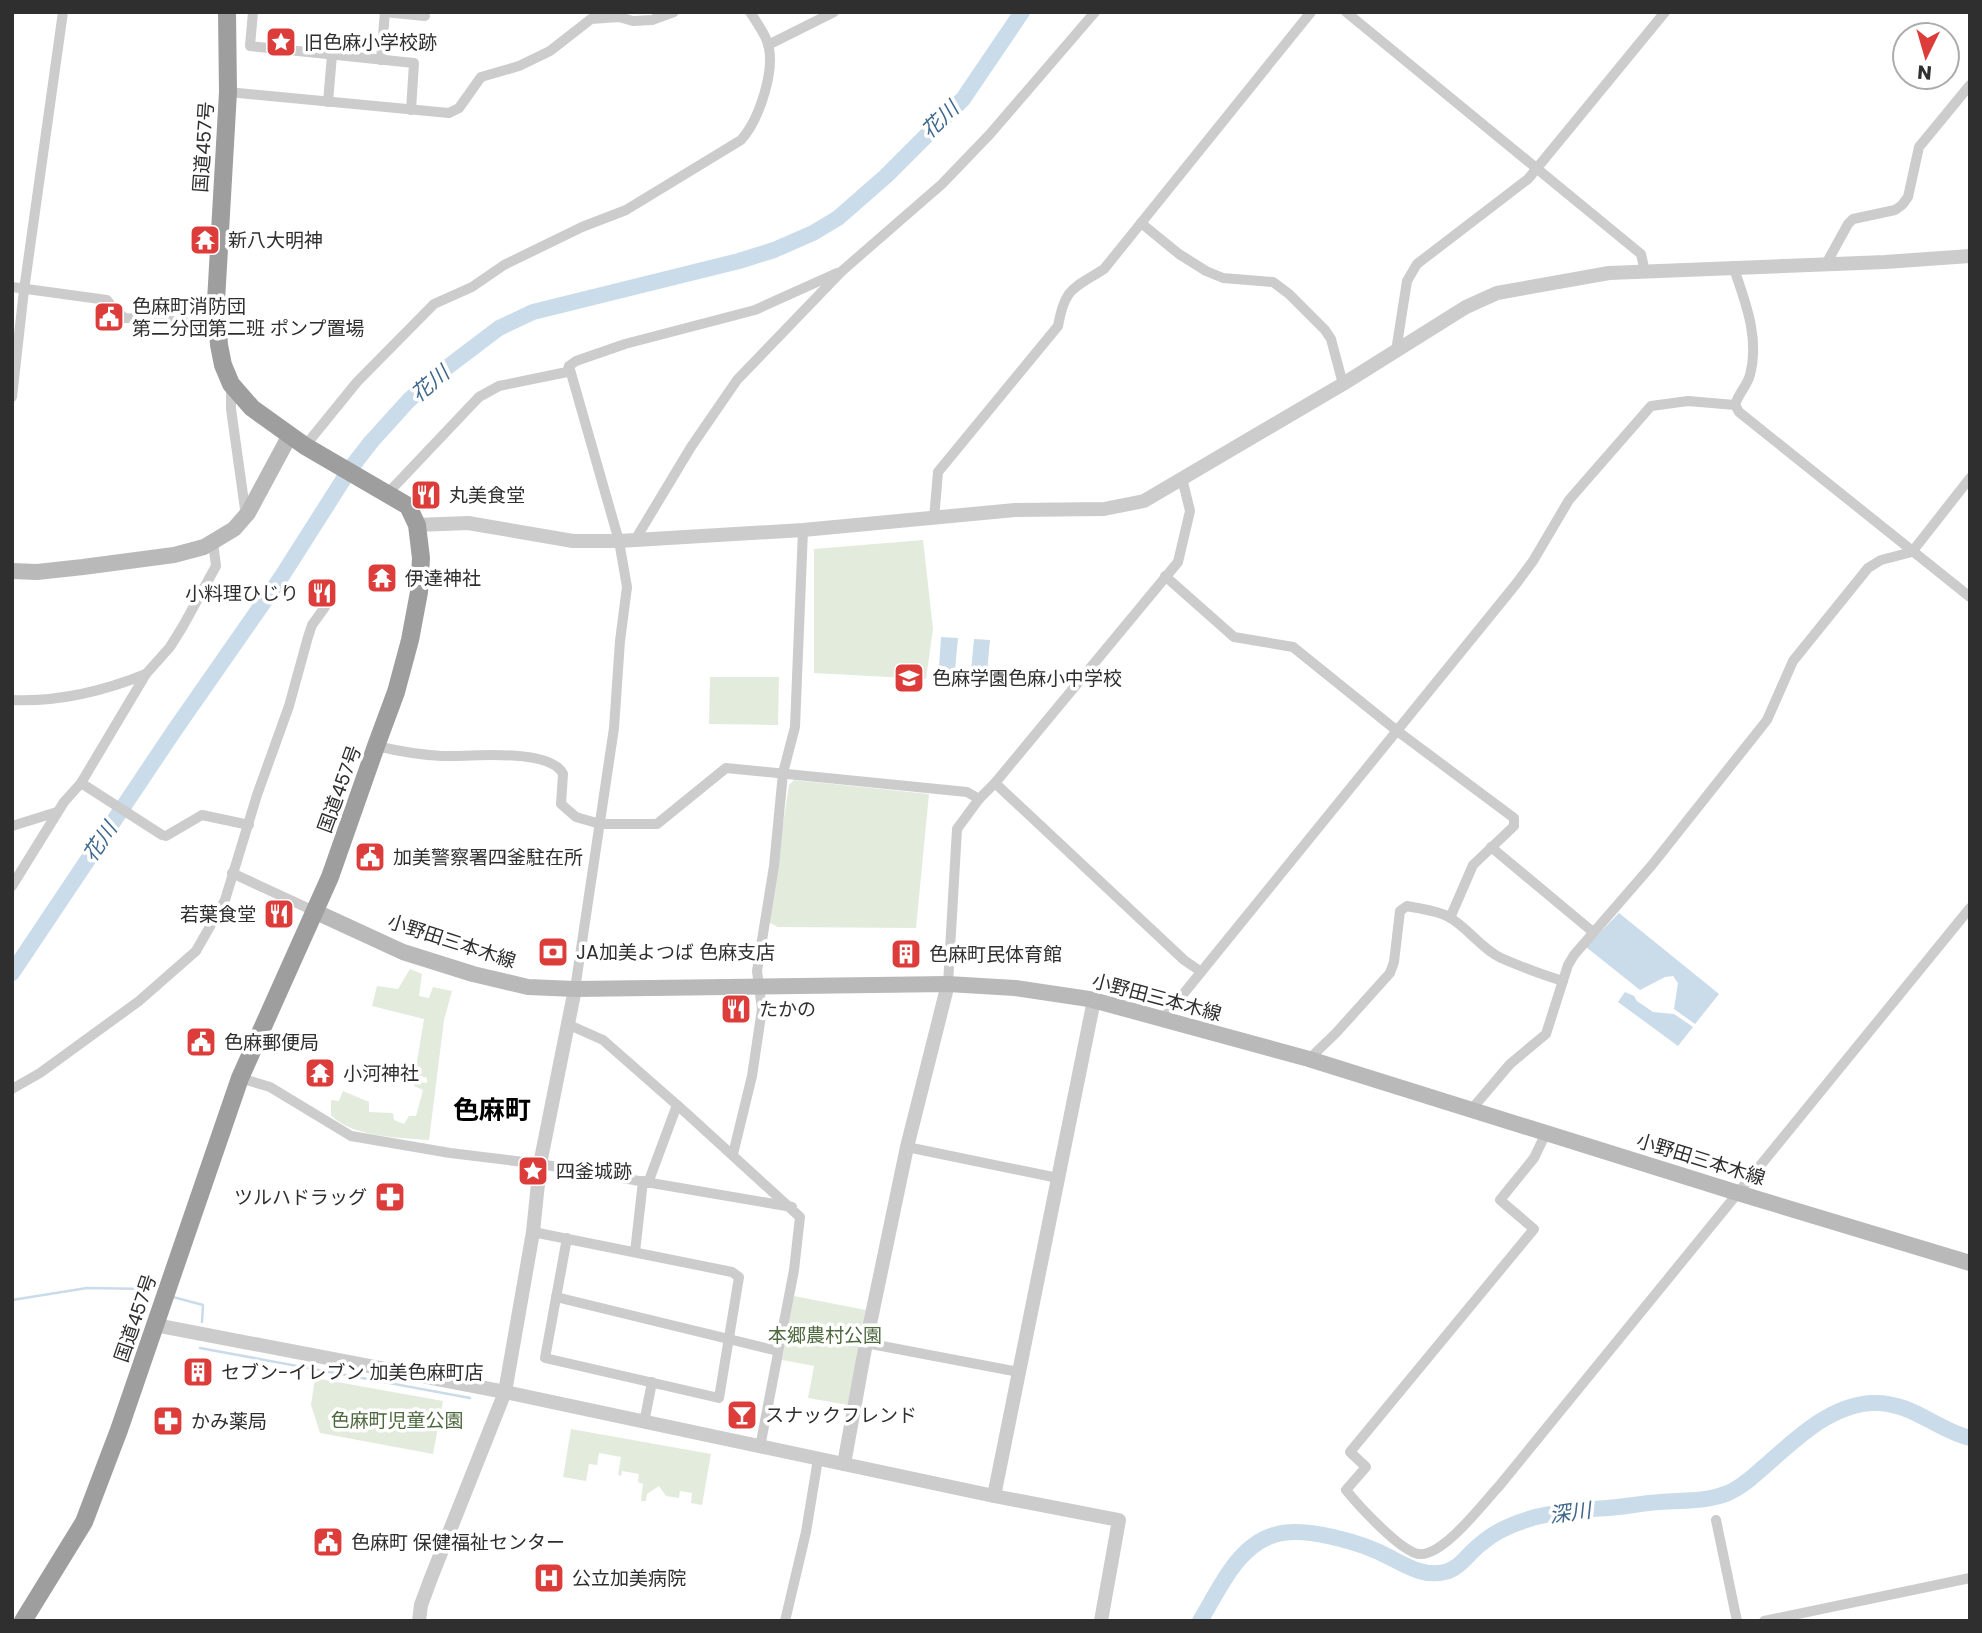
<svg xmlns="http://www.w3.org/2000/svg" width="1982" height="1633" font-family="Poppins,'Noto Sans JP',sans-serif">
<rect width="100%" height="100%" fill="#fff"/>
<g fill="#e3ebdd">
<path d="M923,540L933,629L926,679L814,673V549Z"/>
<path d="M710,677H779L778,725L709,724Z"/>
<path d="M794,780L929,794L916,928L778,927L768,922L789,785Z"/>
<path d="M410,969L422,974L419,996L429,998L433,987L452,991L444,1020L429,1140C401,1138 351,1137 331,1115V1100L339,1101L343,1091L369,1102V1112L393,1113L394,1120L404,1124L409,1116H416L423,1090L414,1086L415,1081L427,1083V1078L415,1074L424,1019L372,1006L377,986L398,989Z"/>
<path d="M794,1296L866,1310L848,1405L808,1398L814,1366L782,1360Z"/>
<path d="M315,1378L443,1401L433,1454L320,1433L311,1405Z"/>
<path d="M571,1429L711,1454L702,1505L691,1503L692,1493L680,1491L679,1498L666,1496L659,1486L647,1494L646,1501H641L643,1484L638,1482L639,1474L622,1471L621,1476L618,1475L621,1457L599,1453L597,1465L589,1464L586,1481L563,1477Z"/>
</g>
<g fill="#cadbea">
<path d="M941,637L958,638L955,670L939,668Z"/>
<path d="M974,639L990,640L987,672L971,671Z"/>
<path d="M1619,913L1719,994L1695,1024L1674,1009L1678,983L1673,976L1665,977L1640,990L1586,947Z"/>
<path d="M1625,992L1634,996L1637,1001L1653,1012L1674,1014L1693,1027L1678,1046L1618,1002Z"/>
</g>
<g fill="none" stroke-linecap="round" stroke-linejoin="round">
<g stroke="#cadbea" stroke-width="2.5">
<path d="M173,1297L203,1305L202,1322"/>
<path d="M12,1300L87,1288L148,1289"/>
<path d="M200,1348L470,1398"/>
</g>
<g stroke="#cadbea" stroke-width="16">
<path d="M12,973L174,731L282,576L350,469L371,442L409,400L441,372L499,328L533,312L739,261L774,250L813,233L838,218L886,176L963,99L1022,12"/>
<path d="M1200,1621C1219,1590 1237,1546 1274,1535C1303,1525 1364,1543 1391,1558C1408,1567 1425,1577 1445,1572C1460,1569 1470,1551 1482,1543C1494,1532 1513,1524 1529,1519C1554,1511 1582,1510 1607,1508C1625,1507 1642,1503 1660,1502C1683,1500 1706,1502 1728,1493C1744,1486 1753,1476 1765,1466C1796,1439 1830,1405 1872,1403C1911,1401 1936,1430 1970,1438"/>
</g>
<g stroke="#ccc" stroke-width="10">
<path d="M253,12L250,46L414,63L411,110"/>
<path d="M384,12L425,16"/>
<path d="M1346,12L1641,254L1645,272"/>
<path d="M768,45L834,12"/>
<path d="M381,60L385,12"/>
<path d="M228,92L449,113L459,108L481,77L519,66L550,51L591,19L619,17L633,21L652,20L674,12"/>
<path d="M328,102L332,55"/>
<path d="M1141,223L1179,254L1206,271L1223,278L1273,282L1289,294L1325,330L1331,339L1343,384"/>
<path d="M1826,264L1848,224L1853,219L1895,210L1902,205L1908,197L1919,147L1970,85"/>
<path d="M1733,266C1745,301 1760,338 1750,375C1747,386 1738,394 1735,405"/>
<path d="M12,287L107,300L116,312L125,318L217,324"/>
<path d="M1396,351L1407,281L1417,264L1528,179L1665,12"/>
<path d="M569,366L619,541L627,587L620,641L614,728L575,989"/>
<path d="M231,384V409L245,509L248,513"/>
<path d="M12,397L24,290L63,12"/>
<path d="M305,446L357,382L434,304L472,287L504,265L582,227L626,210L741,140C759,120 777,68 767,41C763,31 756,21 750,12"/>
<path d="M388,493L479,397L499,386L567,372L569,366L576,361L625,344L755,310L837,273"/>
<path d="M934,519L938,472L1058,326C1065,287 1073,289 1104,269L1311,12"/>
<path d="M635,540L691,447L737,380L842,271L942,184L990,134L1095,12"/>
<path d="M1165,576L1234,637L1293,647L1396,730L1514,818V826L1473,865L1450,918"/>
<path d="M12,700C58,702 104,691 146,674"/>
<path d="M376,746C398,751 419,755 442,756C468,757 550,747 563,774L561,804L576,817L600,824H657L726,768L967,792L979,799"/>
<path d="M81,783L162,835L166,836L202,815L249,825"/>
<path d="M995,783L1184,960L1200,971"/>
<path d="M12,826L57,812"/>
<path d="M1491,847L1593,932"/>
<path d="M232,873L314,911"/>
<path d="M12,886L64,802L81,783L146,674L170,647L183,626L216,566L213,542"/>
<path d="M948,984L957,829L979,799L995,783L1178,562L1190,511L1182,478"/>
<path d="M1163,1019L1516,584L1533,561L1569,500L1651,406L1688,401L1735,405L1739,412L1970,597"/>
<path d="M567,1024L603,1040L685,1112L800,1217L794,1270L760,1447"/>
<path d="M1309,1059L1336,1033L1390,973L1394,962L1400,911L1407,906C1421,909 1436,910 1449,917C1468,928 1482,949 1501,958C1522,967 1542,975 1563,981"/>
<path d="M240,1078L270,1087L351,1136L450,1153L540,1164L792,1207"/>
<path d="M12,1089L40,1073L139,1001L196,951L225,900L257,795L289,706L308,637L312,625L325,607"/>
<path d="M1471,1110L1510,1064L1546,1034L1568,965L1574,955L1652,865L1767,720L1793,661L1868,568L1881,560L1912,552L1970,478"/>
<path d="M1546,1133L1534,1158L1500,1200L1534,1229L1350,1452L1366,1467L1346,1490C1358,1505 1401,1552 1419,1554C1443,1557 1484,1502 1500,1485L1970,908"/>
<path d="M907,1147L1058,1178"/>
<path d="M733,1154L752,1076L762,1009L757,971L774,866L783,773L795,727L803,530"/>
<path d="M648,1183L677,1105"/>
<path d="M533,1232L732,1272L739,1277L719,1398L545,1358L567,1238"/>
<path d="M635,1252L643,1181"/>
<path d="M556,1297L778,1351"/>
<path d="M866,1343L1019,1372"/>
<path d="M644,1423L652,1382"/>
<path d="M1716,1520L1737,1621"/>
<path d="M785,1621L806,1532L818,1459"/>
<path d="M1764,1621L1970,1578"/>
</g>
<g stroke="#ccc" stroke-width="14">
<path d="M417,525L468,523L573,541H619L803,530L1015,510L1104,509L1144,501L1343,384L1466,307L1497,293L1609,273L1885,262L1970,256"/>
<path d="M155,1325L505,1392L994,1496L1119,1520L1101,1621"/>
<path d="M844,1464L866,1343L907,1147L948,984"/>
<path d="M994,1496L1094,1000"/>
<path d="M419,1621L421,1605L431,1578L505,1392L533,1232L540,1164L575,989"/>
</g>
<g stroke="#b9b9b9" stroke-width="16">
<path d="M12,571L37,572L83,567L174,555L204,547L234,529L248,513L290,435"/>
<path d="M314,911L403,952L473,974L528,987L575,989L948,984L1015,988L1089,999L1309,1059L1738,1193L1970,1263"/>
</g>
<path stroke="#9e9e9e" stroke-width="18" d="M23,1621L84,1522L119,1430L240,1078L330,877L376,746L396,692L410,640L419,592L421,558L417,525L408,506L305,446L252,408L231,384L223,365L219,345L216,301L228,92L227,12"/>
</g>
<defs>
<g id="sight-square" transform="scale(1.575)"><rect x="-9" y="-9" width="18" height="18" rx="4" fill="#dc3c3a" stroke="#fff"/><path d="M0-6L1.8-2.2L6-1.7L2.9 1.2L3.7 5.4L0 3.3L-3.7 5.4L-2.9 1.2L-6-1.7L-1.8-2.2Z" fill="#fff"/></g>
<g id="temple-square" transform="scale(1.575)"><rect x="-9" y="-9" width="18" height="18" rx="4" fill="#dc3c3a" stroke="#fff"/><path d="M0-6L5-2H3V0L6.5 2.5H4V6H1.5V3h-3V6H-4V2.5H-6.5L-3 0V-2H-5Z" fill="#fff"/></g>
<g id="civic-square" transform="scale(1.575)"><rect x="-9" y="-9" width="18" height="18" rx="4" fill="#dc3c3a" stroke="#fff"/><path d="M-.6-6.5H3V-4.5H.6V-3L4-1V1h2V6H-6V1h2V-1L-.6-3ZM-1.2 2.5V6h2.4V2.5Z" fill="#fff"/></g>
<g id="restaurant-square" transform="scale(1.575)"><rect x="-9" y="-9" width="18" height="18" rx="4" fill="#dc3c3a" stroke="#fff"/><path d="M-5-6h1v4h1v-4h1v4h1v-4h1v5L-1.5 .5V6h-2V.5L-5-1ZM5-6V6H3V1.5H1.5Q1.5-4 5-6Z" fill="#fff"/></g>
<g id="school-square" transform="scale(1.575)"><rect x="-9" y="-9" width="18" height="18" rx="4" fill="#dc3c3a" stroke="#fff"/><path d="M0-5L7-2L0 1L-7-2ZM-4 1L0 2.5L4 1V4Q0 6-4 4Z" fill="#fff"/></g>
<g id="bank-square" transform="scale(1.575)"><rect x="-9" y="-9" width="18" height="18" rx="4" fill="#dc3c3a" stroke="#fff"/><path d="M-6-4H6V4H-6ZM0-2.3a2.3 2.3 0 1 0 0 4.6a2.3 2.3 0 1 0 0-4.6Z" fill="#fff"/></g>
<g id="building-square" transform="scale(1.575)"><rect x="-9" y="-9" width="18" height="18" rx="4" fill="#dc3c3a" stroke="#fff"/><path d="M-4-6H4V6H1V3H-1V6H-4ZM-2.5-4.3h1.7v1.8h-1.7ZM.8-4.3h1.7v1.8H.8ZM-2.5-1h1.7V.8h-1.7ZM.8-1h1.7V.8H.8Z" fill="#fff"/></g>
<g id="pharmacy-square" transform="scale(1.575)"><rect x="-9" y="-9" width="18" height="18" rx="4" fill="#dc3c3a" stroke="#fff"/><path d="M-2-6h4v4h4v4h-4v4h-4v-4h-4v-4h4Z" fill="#fff"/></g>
<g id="bar-square" transform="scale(1.575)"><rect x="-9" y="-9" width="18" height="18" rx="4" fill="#dc3c3a" stroke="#fff"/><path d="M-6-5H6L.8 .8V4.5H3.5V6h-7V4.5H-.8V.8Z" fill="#fff"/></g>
<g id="hospital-square" transform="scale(1.575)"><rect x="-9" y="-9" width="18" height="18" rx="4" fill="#dc3c3a" stroke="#fff"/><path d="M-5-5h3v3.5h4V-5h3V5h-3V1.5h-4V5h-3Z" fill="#fff"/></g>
</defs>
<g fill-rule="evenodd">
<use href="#sight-square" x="281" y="42"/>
<use href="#temple-square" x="205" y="240"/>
<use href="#civic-square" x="109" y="317"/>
<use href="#restaurant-square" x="426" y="495"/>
<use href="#temple-square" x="382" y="578"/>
<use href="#restaurant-square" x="322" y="593"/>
<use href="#school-square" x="909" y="678"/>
<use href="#civic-square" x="370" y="857"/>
<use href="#restaurant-square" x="279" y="914"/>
<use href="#bank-square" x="553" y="952"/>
<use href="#building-square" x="906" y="954"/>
<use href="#restaurant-square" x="736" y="1009"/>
<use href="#civic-square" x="201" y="1042"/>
<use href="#temple-square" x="320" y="1073"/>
<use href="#sight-square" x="533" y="1171"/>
<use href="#pharmacy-square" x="390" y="1197"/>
<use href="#building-square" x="198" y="1372"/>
<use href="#bar-square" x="742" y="1415"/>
<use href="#pharmacy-square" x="168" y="1421"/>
<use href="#civic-square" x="328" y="1542"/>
<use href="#hospital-square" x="549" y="1578"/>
</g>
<g text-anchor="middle" stroke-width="7" stroke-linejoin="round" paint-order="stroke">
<g font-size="19" fill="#2f2f2f" stroke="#fff" text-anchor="start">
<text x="304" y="49">旧色麻小学校跡</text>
<text x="228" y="247">新八大明神</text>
<text x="132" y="313">色麻町消防団<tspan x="132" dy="22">第二分団第二班 ポンプ置場</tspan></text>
<text x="449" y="502">丸美食堂</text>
<text x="405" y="585">伊達神社</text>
<text x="299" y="600" text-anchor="end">小料理ひじり</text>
<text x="932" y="685">色麻学園色麻小中学校</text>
<text x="393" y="864">加美警察署四釜駐在所</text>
<text x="256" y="921" text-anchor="end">若葉食堂</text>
<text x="576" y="959">JA加美よつば 色麻支店</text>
<text x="929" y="961">色麻町民体育館</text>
<text x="759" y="1016">たかの</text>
<text x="224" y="1049">色麻郵便局</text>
<text x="343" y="1080">小河神社</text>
<text x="556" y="1178">四釜城跡</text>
<text x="367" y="1204" text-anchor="end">ツルハドラッグ</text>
<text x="221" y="1379">セブン-イレブン 加美色麻町店</text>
<text x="765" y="1422">スナックフレンド</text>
<text x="191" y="1428">かみ薬局</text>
<text x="351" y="1549">色麻町 保健福祉センター</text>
<text x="572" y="1585">公立加美病院</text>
</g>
<g font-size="19" fill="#2f2f2f" stroke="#fff">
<text transform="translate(203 147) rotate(-86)" y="7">国道457号</text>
<text transform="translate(339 789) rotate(-70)" y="7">国道457号</text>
<text transform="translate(452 941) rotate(18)" y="7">小野田三本木線</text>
<text transform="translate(1157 997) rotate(15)" y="7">小野田三本木線</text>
<text transform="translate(1701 1159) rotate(17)" y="7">小野田三本木線</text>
<text transform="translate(135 1318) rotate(-71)" y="7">国道457号</text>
</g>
<g font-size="19" fill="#4e683e" stroke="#fff">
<text x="825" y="1342">本郷農村公園</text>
<text x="397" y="1427">色麻町児童公園</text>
</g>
<g font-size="21" font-style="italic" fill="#40688d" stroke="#fff">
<text transform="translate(940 120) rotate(-44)" y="7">花川</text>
<text transform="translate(430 384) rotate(-40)" y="7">花川</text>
<text transform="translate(100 842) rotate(-56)" y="7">花川</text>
<text transform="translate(1570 1513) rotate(-8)" y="7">深川</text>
</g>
<g font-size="26" font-weight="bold" fill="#000" stroke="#fff">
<text x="492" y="1119">色麻町</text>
</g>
</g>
<rect width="1982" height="1633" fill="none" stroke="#2f2f2f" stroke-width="28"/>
<g transform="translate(1926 56) rotate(185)"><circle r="33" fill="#ffffff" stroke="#acacac" stroke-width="2"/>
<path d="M0-5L12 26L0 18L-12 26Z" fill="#dc3c3a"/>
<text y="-10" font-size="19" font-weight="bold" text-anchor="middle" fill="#2f2f2f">N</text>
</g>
</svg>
